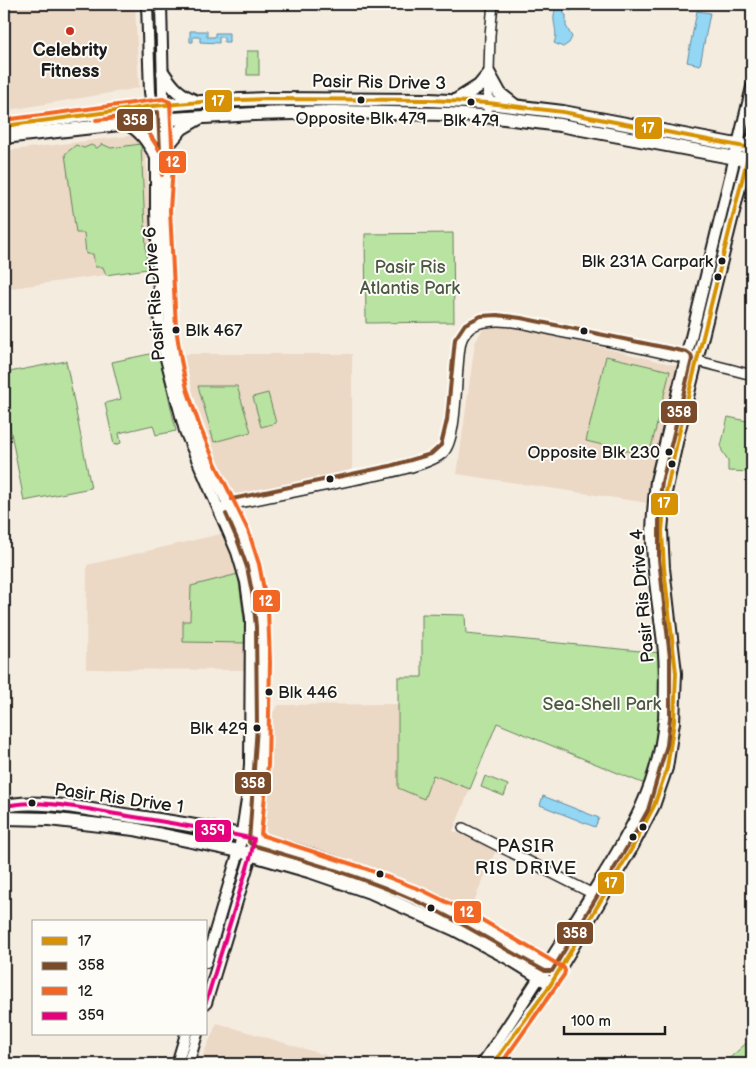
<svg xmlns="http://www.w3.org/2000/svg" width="756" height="1068" font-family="'Balsamiq Sans',sans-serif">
<rect width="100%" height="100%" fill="#f5ece0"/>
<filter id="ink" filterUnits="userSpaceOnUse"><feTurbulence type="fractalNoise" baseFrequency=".02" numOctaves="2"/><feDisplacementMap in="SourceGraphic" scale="10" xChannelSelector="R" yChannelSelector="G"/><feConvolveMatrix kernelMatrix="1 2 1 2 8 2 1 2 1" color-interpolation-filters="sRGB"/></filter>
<g filter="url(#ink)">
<g fill="#ebd8c5">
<path d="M4,4H135L139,88L4,111Z"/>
<path d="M144,134L155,268L4,289V151Z"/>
<path d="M501,323L678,366L679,374L648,503L457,474L475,343L482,330L491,326Z"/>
<path d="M183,354H352V471L239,495L231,491L197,408Z"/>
<path d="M225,533L244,590L247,670L86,669L87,565Z"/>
<path d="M398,704V787L433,774L470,789L453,831L496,850L471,908L263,831L270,774L272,713L279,705Z"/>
<path d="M217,1023L325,1055L347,1064H199Z"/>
</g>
<g fill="#b8e3a0" stroke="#6a805e">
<rect x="247" y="51" width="12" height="24"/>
<path d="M102,144L111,148L141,144L147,269L106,275L103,267H95L93,254H86L84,233H76L65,154L76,145L84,148L91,145L97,148Z"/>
<path d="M453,233L454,322L366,323L365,234Z"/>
<path d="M159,352L176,431L156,435L153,425L119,433L121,443L114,445L105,403L121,399L112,362Z"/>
<path d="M606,356L670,371L649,456L586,441Z"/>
<path d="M66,361L91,488L24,501L4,396V373Z"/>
<path d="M198,386H237L251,432L214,442Z"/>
<path d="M268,393L276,423L261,427L253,397Z"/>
<path d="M728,417L752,422V472L728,471V460L722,451L721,446Z"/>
<path d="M238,574L247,643L183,642V621H190L191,586Z"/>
<path d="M422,614L465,615L466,634L661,653L659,735L649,782L642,783L497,723L470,789L433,775L424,799L398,788V677H422Z"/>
<path d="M485,776L508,785L504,796L481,787Z"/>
<path d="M752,1038V1054L741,1064H723Z"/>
</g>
<g fill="#93d7f5" stroke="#638c9e">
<path d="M558,4H575L571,11L565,9L563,13L566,15V26L572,37L569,43L563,47L554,43C560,28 548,21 558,4Z"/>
<path d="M697,11L710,13L700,65L687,62Z"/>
<path d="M190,31H207V37H215V33H229V42H224V37H219V43L200,42V37H193V42H190Z"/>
<path d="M543,796L599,818L595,827L540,805Z"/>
</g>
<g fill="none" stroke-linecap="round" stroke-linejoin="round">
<g stroke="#1c1c1c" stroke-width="12">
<g id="minor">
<path d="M488,108L490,35L493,4"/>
<path d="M224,508L238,503C271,497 304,490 338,483C361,478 427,468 443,453C459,438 455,367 461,342C464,331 474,323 486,322C508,318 538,327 560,332C625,344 689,358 752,375"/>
<path d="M463,828L597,896"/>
</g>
</g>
<g stroke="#1c1c1c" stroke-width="14">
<g id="tertiary">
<path d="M147,4L150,92L156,130V211L160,325L164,351L185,431L237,552L246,582L251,618L250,764L248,793L239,851L206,962"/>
<path d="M161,4L163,93L167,146L164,210L170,329L175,361L181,391L194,429L210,468L242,532L253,565L262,611L264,662L262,765L259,804L251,855L206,1003"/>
<path d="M177,1064L186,1034"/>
<path d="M188,1064L197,1034"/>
<path d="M482,1064C517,1013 550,961 583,908C620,847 659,793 664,719C665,694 666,667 663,643C659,608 652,573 652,537C652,518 654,499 656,481L752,87"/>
<path d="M493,1064L551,984L631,850L654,806L667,768L674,722L676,673L664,568L662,531L665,497L680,429L752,139"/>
</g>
</g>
<g stroke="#1c1c1c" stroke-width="16">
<g id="primary">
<path d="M163,73C173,88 179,95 197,102"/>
<path d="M455,101L479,86L489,74L500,94L514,105"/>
<path d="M125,123C141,129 148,142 157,157"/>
<path d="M4,126L153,106L214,101L266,99L429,100L488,103L563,112L752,148"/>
<path d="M4,137L155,120L254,114L334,112L447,114L496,117L560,125L752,161"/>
<path d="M167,146L182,128L199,118"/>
<path d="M4,807C29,798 85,809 112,813C156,820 201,825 243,836C304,851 365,872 422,897C469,919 514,947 559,972"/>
<path d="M4,818L49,819L134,829L239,851L312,872L373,893L454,929L509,958L551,984"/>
</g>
</g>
<use href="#minor" stroke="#fdfcf7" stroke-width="9"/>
<use href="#tertiary" stroke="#fdfcf7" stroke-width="10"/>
<use href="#primary" stroke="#fdfcf7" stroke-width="12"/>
<g stroke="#fdfcf7" stroke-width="8">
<path id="bus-1" d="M4,126L153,106L214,101L266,99L429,100L488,103L563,112L750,148L680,429L665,497L662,531L664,568L676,673L674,722L667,768L654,806L631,850L551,984L493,1064"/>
</g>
<g stroke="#fdfcf7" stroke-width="8">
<g id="bus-2">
<path d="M158,112L160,151C152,138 143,120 127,117C121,116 113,118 107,119Z"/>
<path d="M226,514L237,539L247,567L253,597L256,627L257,726L249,842L252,845C302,860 352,874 400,894C451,915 497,945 545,971H552L632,839L648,810L667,745L670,718V658L659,559V506L662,482L692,359L691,355L687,352L521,318L497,315L481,316L465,324L455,339L447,420L441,445L431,454L390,466L232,499"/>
</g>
</g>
<g stroke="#fdfcf7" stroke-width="8">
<g id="bus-3">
<path d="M4,120L163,99L170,102L173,166L170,210L176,328L181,360L187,389L200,427L216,465L248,530L259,564L268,610L270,662L268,765L261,835L361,867L424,891L477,917L564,968L565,971L564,975L501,1064"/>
<path d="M96,120L126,117L140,123L147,131L163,155L162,175"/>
</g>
</g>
<g stroke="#fdfcf7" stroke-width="8">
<path id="bus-4" d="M4,807C33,797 91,810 122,815C166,822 210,829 254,839L251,855L206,1002"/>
</g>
<use href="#bus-1" stroke="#d69104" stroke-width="4"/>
<use href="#bus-2" stroke="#7a4b2a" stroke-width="4"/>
<use href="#bus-3" stroke="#f26522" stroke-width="4"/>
<use href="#bus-4" stroke="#e5007d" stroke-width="4"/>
</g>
</g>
<circle fill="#c8321e" stroke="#fdfcf7" stroke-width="2" cx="70" cy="31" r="5"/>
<g fill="#1c1c1c" stroke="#fdfcf7" stroke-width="2">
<circle cx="361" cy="100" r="4.5"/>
<circle cx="471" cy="102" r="4.5"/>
<circle cx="722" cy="261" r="4.5"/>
<circle cx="718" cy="277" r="4.5"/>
<circle cx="176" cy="330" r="4.5"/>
<circle cx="584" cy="331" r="4.5"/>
<circle cx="669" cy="452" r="4.5"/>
<circle cx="672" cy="464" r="4.5"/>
<circle cx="330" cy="479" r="4.5"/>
<circle cx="269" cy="692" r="4.5"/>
<circle cx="257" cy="728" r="4.5"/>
<circle cx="32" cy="803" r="4.5"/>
<circle cx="643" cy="827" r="4.5"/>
<circle cx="633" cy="837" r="4.5"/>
<circle cx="380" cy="874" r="4.5"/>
<circle cx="431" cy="908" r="4.5"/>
</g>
<g text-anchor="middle" stroke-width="4" stroke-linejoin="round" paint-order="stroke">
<g font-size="17" fill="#1c1c1c" stroke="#fdfcf7" text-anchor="end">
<text x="361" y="124" text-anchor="middle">Opposite Blk 479</text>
<text x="471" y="126" text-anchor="middle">Blk 479</text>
<text x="713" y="267">Blk 231A Carpark</text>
<text x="185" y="336" text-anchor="start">Blk 467</text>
<text x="660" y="458">Opposite Blk 230</text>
<text x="278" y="698" text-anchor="start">Blk 446</text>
<text x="248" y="734">Blk 429</text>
</g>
<g font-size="18" font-weight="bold" fill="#1c1c1c" stroke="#fdfcf7">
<text x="70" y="56">Celebrity<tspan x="70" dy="21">Fitness</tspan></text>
</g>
<g font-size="18" fill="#1c1c1c" stroke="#fdfcf7">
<text transform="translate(379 82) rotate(1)" y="6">Pasir Ris Drive 3</text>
<text transform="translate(154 294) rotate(-94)" y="6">Pasir Ris Drive 6</text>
<text transform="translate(642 596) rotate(-95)" y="6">Pasir Ris Drive 4</text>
<text transform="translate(119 798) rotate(8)" y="6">Pasir Ris Drive 1</text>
</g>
<g font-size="18" fill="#4b5844" stroke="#fdfcf7">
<text x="410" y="273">Pasir Ris<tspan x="410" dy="21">Atlantis Park</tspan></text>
<text x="602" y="710">Sea-Shell Park</text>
</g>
<g font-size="19" letter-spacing="1" fill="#1c1c1c" stroke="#fdfcf7">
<text x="526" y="852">PASIR<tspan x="526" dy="22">RIS DRIVE</tspan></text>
</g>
</g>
<g stroke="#fdfcf7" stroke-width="2">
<rect x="204" y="89" width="29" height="24" rx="5" fill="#d69104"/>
<rect x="116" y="108" width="38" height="24" rx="5" fill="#7a4b2a"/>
<rect x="634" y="116" width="29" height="24" rx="5" fill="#d69104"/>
<rect x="158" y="150" width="29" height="24" rx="5" fill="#f26522"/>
<rect x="660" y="400" width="38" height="24" rx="5" fill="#7a4b2a"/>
<rect x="650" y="492" width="29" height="24" rx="5" fill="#d69104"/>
<rect x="252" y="589" width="29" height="24" rx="5" fill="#f26522"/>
<rect x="234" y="771" width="38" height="24" rx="5" fill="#7a4b2a"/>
<rect x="194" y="819" width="38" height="24" rx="5" fill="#e5007d"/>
<rect x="597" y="871" width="28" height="24" rx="5" fill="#d69104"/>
<rect x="453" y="900" width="29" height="24" rx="5" fill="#f26522"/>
<rect x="556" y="921" width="38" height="24" rx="5" fill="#7a4b2a"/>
</g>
<g font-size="14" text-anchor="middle" font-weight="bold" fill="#fff">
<text x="218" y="106">17</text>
<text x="135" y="125">358</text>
<text x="648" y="133">17</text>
<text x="173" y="167">12</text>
<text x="679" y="417">358</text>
<text x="664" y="508">17</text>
<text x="266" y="606">12</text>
<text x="253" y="788">358</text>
<text x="213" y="835">359</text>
<text x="611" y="888">17</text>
<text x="467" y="917">12</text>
<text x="575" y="938">358</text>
</g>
<rect width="756" height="1068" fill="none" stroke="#fdfcf7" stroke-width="20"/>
<rect x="10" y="10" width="736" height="1048" fill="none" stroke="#1c1c1c" stroke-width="2" filter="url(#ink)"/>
<rect x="32" y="920" width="175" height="115" fill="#fdfcf7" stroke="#a3a29f"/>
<rect x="42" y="937" width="25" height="8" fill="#d69104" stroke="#a3a29f"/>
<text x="78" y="946" font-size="15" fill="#1c1c1c">17</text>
<rect x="42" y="962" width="25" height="8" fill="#7a4b2a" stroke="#a3a29f"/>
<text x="78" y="970" font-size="15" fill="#1c1c1c">358</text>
<rect x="42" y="987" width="25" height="8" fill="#f26522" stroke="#a3a29f"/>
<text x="78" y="996" font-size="15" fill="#1c1c1c">12</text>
<rect x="42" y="1012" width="25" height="8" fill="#e5007d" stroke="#a3a29f"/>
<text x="78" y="1020" font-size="15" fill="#1c1c1c">359</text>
<path d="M564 1026v8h101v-8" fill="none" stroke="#1c1c1c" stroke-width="2.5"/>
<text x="571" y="1026" font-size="15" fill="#1c1c1c" stroke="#fdfcf7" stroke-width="4" paint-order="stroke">100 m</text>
</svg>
